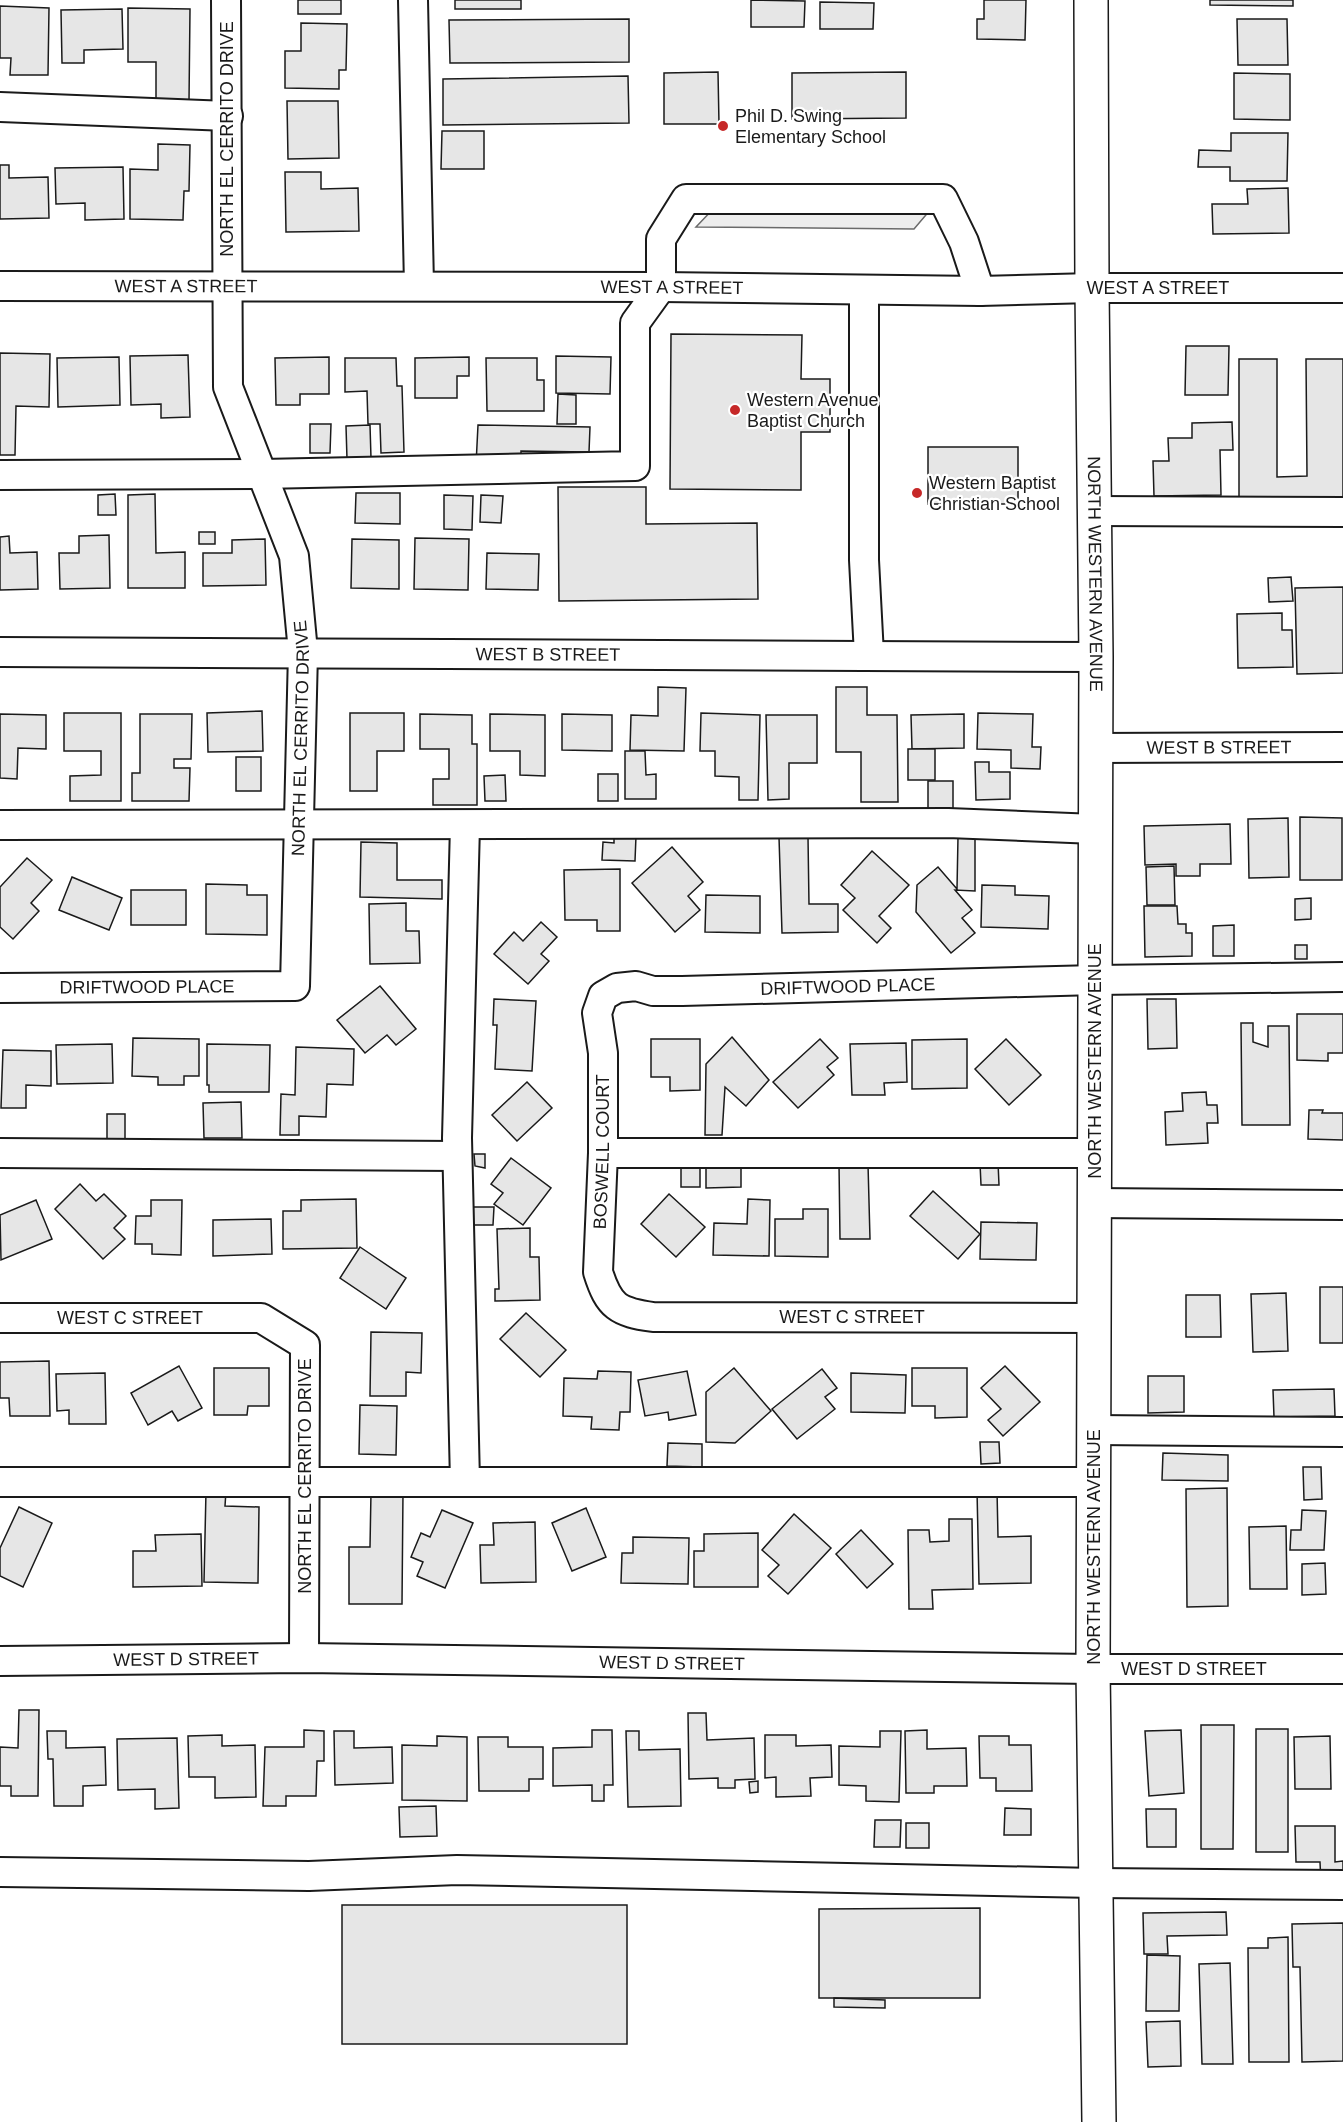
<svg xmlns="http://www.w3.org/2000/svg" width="1343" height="2122" font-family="Arial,sans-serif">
<rect width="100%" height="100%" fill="#fff"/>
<path fill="#ededed" stroke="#6a6a6a" stroke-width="1.5" d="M715,207L931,209L914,229L696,227Z"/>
<g fill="#e6e6e6" stroke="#1a1a1a" stroke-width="1.5">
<rect x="298" y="0" width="43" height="14"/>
<rect x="455" y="0" width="66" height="9"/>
<path d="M751,0L805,1L804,27H751Z"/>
<path d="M984,0H1026L1025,40L977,39V19H984Z"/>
<path d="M1210,0H1293V6L1210,5Z"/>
<path d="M820,2L874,3L873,29H820Z"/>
<path d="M0,6L49,8L48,75H10L11,58H0Z"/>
<path d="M128,8L190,9L189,102L156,101V62H128Z"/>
<path d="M122,9L123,49L84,50V63H62L61,10Z"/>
<path d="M629,19V62L450,63L449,20Z"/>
<path d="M1237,19H1287L1288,65H1238Z"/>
<path d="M301,23L347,24L346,70H339V89L285,88V51H301Z"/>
<path d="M718,72L719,124H664V73Z"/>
<path d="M906,72V118L792,119V73Z"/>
<path d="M1234,73L1290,74V120L1234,119Z"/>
<path d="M628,76L629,123L443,125V79Z"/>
<path d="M287,101H338L339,158L288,159Z"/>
<path d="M442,131H484V169H441Z"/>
<path d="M1231,133H1288L1287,181H1230V167H1198L1199,150L1231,151Z"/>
<path d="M158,144L190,145L189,191H184L183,220L130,219V169L158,170Z"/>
<path d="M0,165H9V178L48,177L49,218L0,219Z"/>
<path d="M123,167L124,219L85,220V203L56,204L55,168Z"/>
<path d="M285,172H321V189L358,188L359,231L286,232Z"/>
<path d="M1288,188L1289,233L1213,234L1212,204H1248L1247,189Z"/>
<path d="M671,334L802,335L801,379H830V432H801V490L670,489Z"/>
<path d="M1186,346H1229L1228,395H1185Z"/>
<path d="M0,353L50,354L49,407L16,406L15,455H0Z"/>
<path d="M188,355L190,417L161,418V404L131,405L130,356Z"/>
<path d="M556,356L611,357L610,394L556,393Z"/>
<path d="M119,357L120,405L58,407L57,358Z"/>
<path d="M329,357V394H300V405H276L275,358Z"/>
<path d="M469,357V376H457V398H415V358Z"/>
<path d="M345,358H396L397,386H402L404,452L381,453L380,424H368L367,391L345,392Z"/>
<path d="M486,358H537V380H544V411H487Z"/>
<path d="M1239,359H1277V477L1307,476L1306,359H1343V499L1239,500Z"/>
<path d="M558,394L576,395V424H557Z"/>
<path d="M1232,422L1233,450H1220L1221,495L1154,496L1153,461H1169L1168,438H1192V423Z"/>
<path d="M310,424H331L330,453H310Z"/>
<path d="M370,425L371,458L347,459L346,426Z"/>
<path d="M478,425L590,427L589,452L521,451V465H476Z"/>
<rect x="928" y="447" width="90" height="57"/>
<path d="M558,487H646V524L757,523L758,599L559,601Z"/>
<path d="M356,493H400V524L355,523Z"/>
<path d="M115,494L116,515H98V495Z"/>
<path d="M155,494L156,553L185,552V588H128V495Z"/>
<path d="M444,495L473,496L472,530L444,529Z"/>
<path d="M481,495L503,496L501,523L480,522Z"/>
<rect x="199" y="532" width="16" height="12"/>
<path d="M109,535L110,588L60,589L59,553H79V536Z"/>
<path d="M9,536L10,553L37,552L38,589L0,590V537Z"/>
<path d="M415,538L469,539L468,590L414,589Z"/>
<path d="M265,539L266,585L203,586V553H232V540Z"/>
<path d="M352,539L399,540V589L351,588Z"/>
<path d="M487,553L539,554L538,590L486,589Z"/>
<path d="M1291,577L1293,601L1269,602L1268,578Z"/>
<path d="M1343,587V673L1297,674L1295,588Z"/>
<path d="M1282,613V630H1292L1293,667L1238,668L1237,614Z"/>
<path d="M658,687L686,688L684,751L630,750L631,715L658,716Z"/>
<path d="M836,687H867V715H897L898,802H861V752H836Z"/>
<path d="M262,711L263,751L208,752L207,713Z"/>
<path d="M64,713H121V801H70V776L101,775V751H64Z"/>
<path d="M350,713H404V751H377V791H350Z"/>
<path d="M701,713L760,715L758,800H739V777L715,776V751H700Z"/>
<path d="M978,713L1033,714L1032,747H1041L1040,769L1011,768V750L977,749Z"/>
<path d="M0,714L46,715V749L18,748L17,779L0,778Z"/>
<path d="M140,714H192L191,759H174V768H190L189,801H132V773H140Z"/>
<path d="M420,714L472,715V744H477V805H433V779H449V749H420Z"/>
<path d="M490,714L545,715V776L520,775V751H490Z"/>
<path d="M562,714L612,715V751L562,750Z"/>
<path d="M964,714V748L912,749L911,715Z"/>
<path d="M766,715H817V763H789V799L768,800Z"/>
<rect x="908" y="749" width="27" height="31"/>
<path d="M625,751H645L646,775L656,774V799H625Z"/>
<rect x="236" y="757" width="25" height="34"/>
<path d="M975,762H989V772H1010V799L976,800Z"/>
<rect x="598" y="774" width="20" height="27"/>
<path d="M505,775L506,801H485L484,776Z"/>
<rect x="928" y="781" width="25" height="29"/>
<path d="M1300,817L1342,818V880H1300Z"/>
<path d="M1288,818L1289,877L1249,878L1248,819Z"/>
<path d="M1230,824L1231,864H1200V876H1176V864L1145,865L1144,826Z"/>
<path d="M614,835L636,836L635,861L602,860L603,842L614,843Z"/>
<path d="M779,837H808L809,904H838V932L782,933Z"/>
<path d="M958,837H975V891L955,890L972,910L962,918L975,933L951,953L916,912L917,885L938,867L957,889Z"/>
<path d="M361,842L397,843V880H442V899L360,897Z"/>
<path d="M672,847L703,882L688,896L700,910L675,932L632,883Z"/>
<path d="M872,851L909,885L879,916L891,928L877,943L843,910L855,898L841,885Z"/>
<path d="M27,858L52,880L31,903L39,911L13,939L0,927V887Z"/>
<path d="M1174,866L1175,905H1147L1146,867Z"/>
<path d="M620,869V931H597V920H565L564,870Z"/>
<path d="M72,877L122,898L109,930L59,910Z"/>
<path d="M206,884L247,885V895H267V935L206,934Z"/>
<path d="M982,885L1015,886V895L1049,896L1048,929L981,927Z"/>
<rect x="131" y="890" width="55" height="35"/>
<path d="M706,895L760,896V933L705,932Z"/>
<path d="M1311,898V919L1295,920V899Z"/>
<path d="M406,903V931H419L420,963L370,964L369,904Z"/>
<path d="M1144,906H1177L1178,924H1186V933H1192V956L1145,957Z"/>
<path d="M541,922L557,937L541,954L549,961L528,984L494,954L514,932L523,941Z"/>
<path d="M1234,925V956H1213V926Z"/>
<rect x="1295" y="945" width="12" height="14"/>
<path d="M380,986L416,1029L396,1045L387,1035L365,1053L337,1020Z"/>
<path d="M494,999L536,1001L532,1071L495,1069L497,1025H493Z"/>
<path d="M1147,999H1176L1177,1048L1148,1049Z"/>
<path d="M1297,1014H1343V1053H1328V1061L1297,1060Z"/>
<path d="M1241,1023H1253V1042L1268,1047V1026H1289L1290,1125H1242Z"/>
<path d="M732,1037L769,1080L746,1106L725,1087L722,1135H705L706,1064Z"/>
<path d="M133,1038L199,1039V1076H184V1085H158V1077L132,1076Z"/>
<path d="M651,1039H700V1090L670,1091V1077H651Z"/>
<path d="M820,1039L838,1058L827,1067L834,1075L798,1108L773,1082Z"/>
<path d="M967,1039V1088L912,1089V1040Z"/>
<path d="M1006,1039L1041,1075L1009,1105L975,1069Z"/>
<path d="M906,1043L907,1082L884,1083L885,1095H852L850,1044Z"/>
<path d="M112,1044L113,1083L57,1084L56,1045Z"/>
<path d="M207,1044L270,1045L269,1092H209V1085H207Z"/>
<path d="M296,1047L354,1049L353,1085L327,1084L326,1117L299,1116V1135H280L281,1094L295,1095Z"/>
<path d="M3,1050L51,1051V1086L26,1085V1108H1Z"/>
<path d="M527,1082L552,1108L517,1141L492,1115Z"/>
<path d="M1206,1092L1207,1105H1217L1218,1123H1207L1208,1143L1166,1145L1165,1112L1183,1111L1182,1093Z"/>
<path d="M241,1102L242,1138H204L203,1103Z"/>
<path d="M1309,1110H1323L1322,1113H1343V1140L1308,1139Z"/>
<rect x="107" y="1114" width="18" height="25"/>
<path d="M474,1154H485V1168L475,1166Z"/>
<path d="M511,1158L551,1188L523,1225L494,1204L503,1193L491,1184Z"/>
<path d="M998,1162L999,1185H981L980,1163Z"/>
<path d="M839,1164H868L870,1239H840Z"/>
<rect x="681" y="1165" width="19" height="22"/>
<path d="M741,1165V1187L706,1188V1166Z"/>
<path d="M80,1184L96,1201L104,1194L126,1216L114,1228L125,1239L103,1259L55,1209Z"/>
<path d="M933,1191L980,1234L958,1259L910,1216Z"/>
<path d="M669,1194L705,1227L676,1257L641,1224Z"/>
<path d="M356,1199L357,1248L283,1249V1211H301V1200Z"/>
<path d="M748,1199L770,1200L769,1256L713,1255L714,1223L747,1224Z"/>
<path d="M36,1200L52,1239L1,1260L0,1215Z"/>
<path d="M151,1200H182L181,1255L152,1254V1244H135L136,1216H151Z"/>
<path d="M472,1207H494L493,1225H472Z"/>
<path d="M803,1209H828V1257L775,1256V1219H803Z"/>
<path d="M271,1219L272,1254L213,1256V1220Z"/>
<path d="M981,1222L1037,1223L1036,1260L980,1259Z"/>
<path d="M530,1228V1257H539L540,1300L495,1301V1289H499L497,1229Z"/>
<path d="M360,1247L406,1278L386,1309L340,1278Z"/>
<rect x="1320" y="1287" width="23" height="56"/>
<path d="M1286,1293L1288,1351L1253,1352L1251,1294Z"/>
<path d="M1186,1295H1220L1221,1337H1186Z"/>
<path d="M526,1313L566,1350L540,1377L500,1339Z"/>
<path d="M371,1332L422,1333L421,1373L406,1372V1396H370Z"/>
<path d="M49,1361L50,1416H10L9,1398H0V1362Z"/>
<path d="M179,1366L202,1408L178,1421L172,1411L148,1425L131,1393Z"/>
<path d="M1005,1366L1040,1402L1003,1436L988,1420L1001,1409L981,1388Z"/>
<path d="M214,1368H269V1406H248L247,1415H214Z"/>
<path d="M734,1368L771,1411L735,1443L706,1442V1392Z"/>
<path d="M912,1368H967V1417L935,1418V1406H912Z"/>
<path d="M822,1369L837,1388L825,1397L835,1409L797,1439L772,1409Z"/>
<path d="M598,1371L631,1372L630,1412H620L619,1430L591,1429L592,1417L563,1416L564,1378L597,1379Z"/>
<path d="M687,1371L696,1415L669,1420L668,1412L645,1416L638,1380Z"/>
<path d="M105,1373L106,1424H69V1410L57,1411L56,1374Z"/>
<path d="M851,1373L906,1375L905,1413L851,1412Z"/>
<path d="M1148,1376H1184V1412L1148,1413Z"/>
<path d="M1334,1389L1335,1416L1274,1417L1273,1390Z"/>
<path d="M360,1405L397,1406L396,1455L359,1454Z"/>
<path d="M980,1442H999L1000,1463L981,1464Z"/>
<path d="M668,1443L702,1444V1467L667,1466Z"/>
<path d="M1163,1453L1228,1455V1481L1162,1480Z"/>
<path d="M1303,1467H1321L1322,1499L1304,1500Z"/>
<path d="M1227,1488L1228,1606L1187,1607L1186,1489Z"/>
<path d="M977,1490H997L998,1537L1031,1536V1583L979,1584Z"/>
<path d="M206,1491H226L225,1506L259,1507L258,1583L204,1582Z"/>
<path d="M371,1492H403L402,1604H349V1547H370Z"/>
<path d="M19,1507L52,1523L23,1587L0,1576V1548Z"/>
<path d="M586,1508L606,1557L572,1571L552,1523Z"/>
<path d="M442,1510L473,1523L445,1588L417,1576L423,1562L411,1557L421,1533L430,1537Z"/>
<path d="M1302,1510L1326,1511L1324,1550H1290L1291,1530H1301Z"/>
<path d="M794,1514L831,1548L788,1594L768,1576L779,1565L762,1550Z"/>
<path d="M949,1519H972L973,1589L932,1590L933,1609H909L908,1530H929L930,1542L949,1541Z"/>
<path d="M535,1522L536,1582L481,1583L480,1545H494L493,1523Z"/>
<path d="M1286,1526L1287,1589H1250L1249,1527Z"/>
<path d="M861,1530L893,1564L867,1588L836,1554Z"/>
<path d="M758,1533V1587H694V1551H704V1534Z"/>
<path d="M201,1534L202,1586L133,1587V1551H156L155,1535Z"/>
<path d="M633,1537L689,1538L688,1584L621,1583L622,1553H633Z"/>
<path d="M1325,1563L1326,1594L1302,1595V1564Z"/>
<path d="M19,1710H39L38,1796H11V1786H0V1747L18,1748Z"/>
<path d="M688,1713H706L707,1740L754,1738L755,1779L735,1780V1788H718V1778L689,1779Z"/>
<path d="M1201,1725H1234L1233,1849H1201Z"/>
<rect x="1256" y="1729" width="32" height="123"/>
<path d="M304,1730L324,1731V1761H317L316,1796H286V1806H263L265,1747H304Z"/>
<path d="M592,1730H612L613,1785H604V1801H592V1785L553,1786V1748L592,1747Z"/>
<path d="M927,1730V1749L966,1748L967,1786H934V1793H906L905,1731Z"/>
<path d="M1181,1730L1184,1793L1149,1796L1145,1731Z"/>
<path d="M47,1731H66V1748L105,1747L106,1785L83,1786V1806H54L53,1759H48Z"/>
<path d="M334,1731H354V1748L392,1747L393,1783L335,1785Z"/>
<path d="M626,1731H639V1750L680,1749L681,1806L628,1807Z"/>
<path d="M880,1731H901L899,1802L866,1801V1786L839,1785V1746L880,1747Z"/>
<path d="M222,1735V1746L255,1745L256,1797L215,1798V1777H189L188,1736Z"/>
<path d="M765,1735H796V1746L831,1745L832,1777L810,1778L811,1796L776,1797V1777L765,1778Z"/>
<path d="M437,1736L467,1737V1801L402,1800V1745L437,1746Z"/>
<path d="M979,1736H1009V1745H1031L1032,1791H996V1778H980Z"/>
<path d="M1330,1736L1331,1789H1295L1294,1737Z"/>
<path d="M478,1737H508V1747H543V1779H529V1791H479Z"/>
<path d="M177,1738L179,1808L155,1809V1789L118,1790L117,1739Z"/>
<path d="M758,1781V1792L750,1793L749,1782Z"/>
<path d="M436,1806L437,1836L400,1837L399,1807Z"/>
<path d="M1005,1808L1031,1809V1835H1004Z"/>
<path d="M1146,1809H1176V1847H1147Z"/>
<path d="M875,1820H901L900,1847H874Z"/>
<rect x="906" y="1823" width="23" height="25"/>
<path d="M1295,1826H1335V1862L1343,1861V1884H1321L1320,1862H1296Z"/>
<rect x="342" y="1905" width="285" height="139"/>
<path d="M980,1908V1998H819V1909Z"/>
<path d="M1226,1912L1227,1935L1167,1936L1168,1954H1144L1143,1913Z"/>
<path d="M1343,1923V2061L1302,2062L1300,1967H1293L1292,1924Z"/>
<path d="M1288,1937L1289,2062H1249L1248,1948H1268V1938Z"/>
<path d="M1147,1955L1180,1956L1179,2011H1146Z"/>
<path d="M1230,1963L1233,2064H1202L1199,1964Z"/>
<path d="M834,1998L885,2000V2008L834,2007Z"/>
<path d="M1180,2021L1181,2066L1148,2067L1146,2022Z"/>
</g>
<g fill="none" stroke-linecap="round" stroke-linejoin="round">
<g stroke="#1a1a1a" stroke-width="32">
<g id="minor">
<path d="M413,0L419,286"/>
<path d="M0,107L228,116"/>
<path id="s1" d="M0,286L661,287L980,291L1092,288H1343"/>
<path d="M864,290V560L869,655"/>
<path d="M0,475L262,474L635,466V323L661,287V239L686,199H943L964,242L980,291"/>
<path d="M1094,511L1343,512"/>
<path id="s2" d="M0,652L1096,657"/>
<path id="s3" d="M1095,748L1343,747"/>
<path d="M0,825L948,823L1095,829"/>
<path d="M465,825L457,1138L465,1482"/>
<path id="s4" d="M0,988L295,986L303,652L294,556L228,387L226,0"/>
<path d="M0,1153L457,1156"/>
<path d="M603,1153H1094"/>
<path d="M1094,1203L1343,1205"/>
<path id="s5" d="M0,1318H261L305,1345L304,1658"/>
<path id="s6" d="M1094,1318L653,1317C618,1312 609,1307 598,1272L603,1153V1053L597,1013L603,996L617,988L636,986L653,991H682L1096,980L1343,977"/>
<path d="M1094,1430L1343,1432"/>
<path d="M0,1482H1094"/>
<path id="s7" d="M0,1661L304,1658L1093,1669H1343"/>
<path d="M0,1872L309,1876L457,1870L1096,1883L1343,1885"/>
</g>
</g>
<g stroke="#1a1a1a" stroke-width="36">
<g id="major">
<path id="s8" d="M1091,0L1092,288L1096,657L1093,1669L1099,2122"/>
</g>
</g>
<use href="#minor" stroke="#fff" stroke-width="28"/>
<use href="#major" stroke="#fff" stroke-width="33"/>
</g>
<g fill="#c62828" stroke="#fff" stroke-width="2">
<circle cx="723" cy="126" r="6"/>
<circle cx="735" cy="410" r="6"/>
<circle cx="917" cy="493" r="6"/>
</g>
<g text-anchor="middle" stroke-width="4.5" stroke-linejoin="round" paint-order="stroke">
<g font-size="18" fill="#1a1a1a" stroke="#fff" text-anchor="start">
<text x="735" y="122">Phil D. Swing<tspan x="735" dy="21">Elementary School</tspan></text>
<text x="747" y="406">Western Avenue<tspan x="747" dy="21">Baptist Church</tspan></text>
<text x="929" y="489">Western Baptist<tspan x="929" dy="21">Christian School</tspan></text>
</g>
<g font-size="18" fill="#1a1a1a" stroke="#fff">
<text transform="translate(227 139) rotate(-90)" y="6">NORTH EL CERRITO DRIVE</text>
<text dy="6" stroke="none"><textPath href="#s1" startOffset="186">WEST A STREET</textPath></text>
<text dy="6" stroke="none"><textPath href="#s1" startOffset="672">WEST A STREET</textPath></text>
<text dy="6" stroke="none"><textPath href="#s1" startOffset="1158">WEST A STREET</textPath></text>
<text dy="6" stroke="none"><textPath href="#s8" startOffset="574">NORTH WESTERN AVENUE</textPath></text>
<text dy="6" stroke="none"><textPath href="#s2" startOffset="548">WEST B STREET</textPath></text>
<text dy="6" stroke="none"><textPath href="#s4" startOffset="543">NORTH EL CERRITO DRIVE</textPath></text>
<text dy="6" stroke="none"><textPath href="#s3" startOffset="124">WEST B STREET</textPath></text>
<text dy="6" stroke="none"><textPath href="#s6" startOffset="1044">DRIFTWOOD PLACE</textPath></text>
<text dy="6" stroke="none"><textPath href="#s4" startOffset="147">DRIFTWOOD PLACE</textPath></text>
<text transform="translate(1095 1061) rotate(-90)" y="6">NORTH WESTERN AVENUE</text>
<text dy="6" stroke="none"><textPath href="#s6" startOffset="639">BOSWELL COURT</textPath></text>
<text x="852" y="1323">WEST C STREET</text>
<text dy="6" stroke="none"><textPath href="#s5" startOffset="130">WEST C STREET</textPath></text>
<text transform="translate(305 1476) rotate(-90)" y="6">NORTH EL CERRITO DRIVE</text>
<text transform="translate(1094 1547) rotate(-90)" y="6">NORTH WESTERN AVENUE</text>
<text dy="6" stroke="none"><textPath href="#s7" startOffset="186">WEST D STREET</textPath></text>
<text dy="6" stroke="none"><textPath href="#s7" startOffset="672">WEST D STREET</textPath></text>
<text dy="6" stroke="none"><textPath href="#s7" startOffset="1194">WEST D STREET</textPath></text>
</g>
</g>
</svg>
